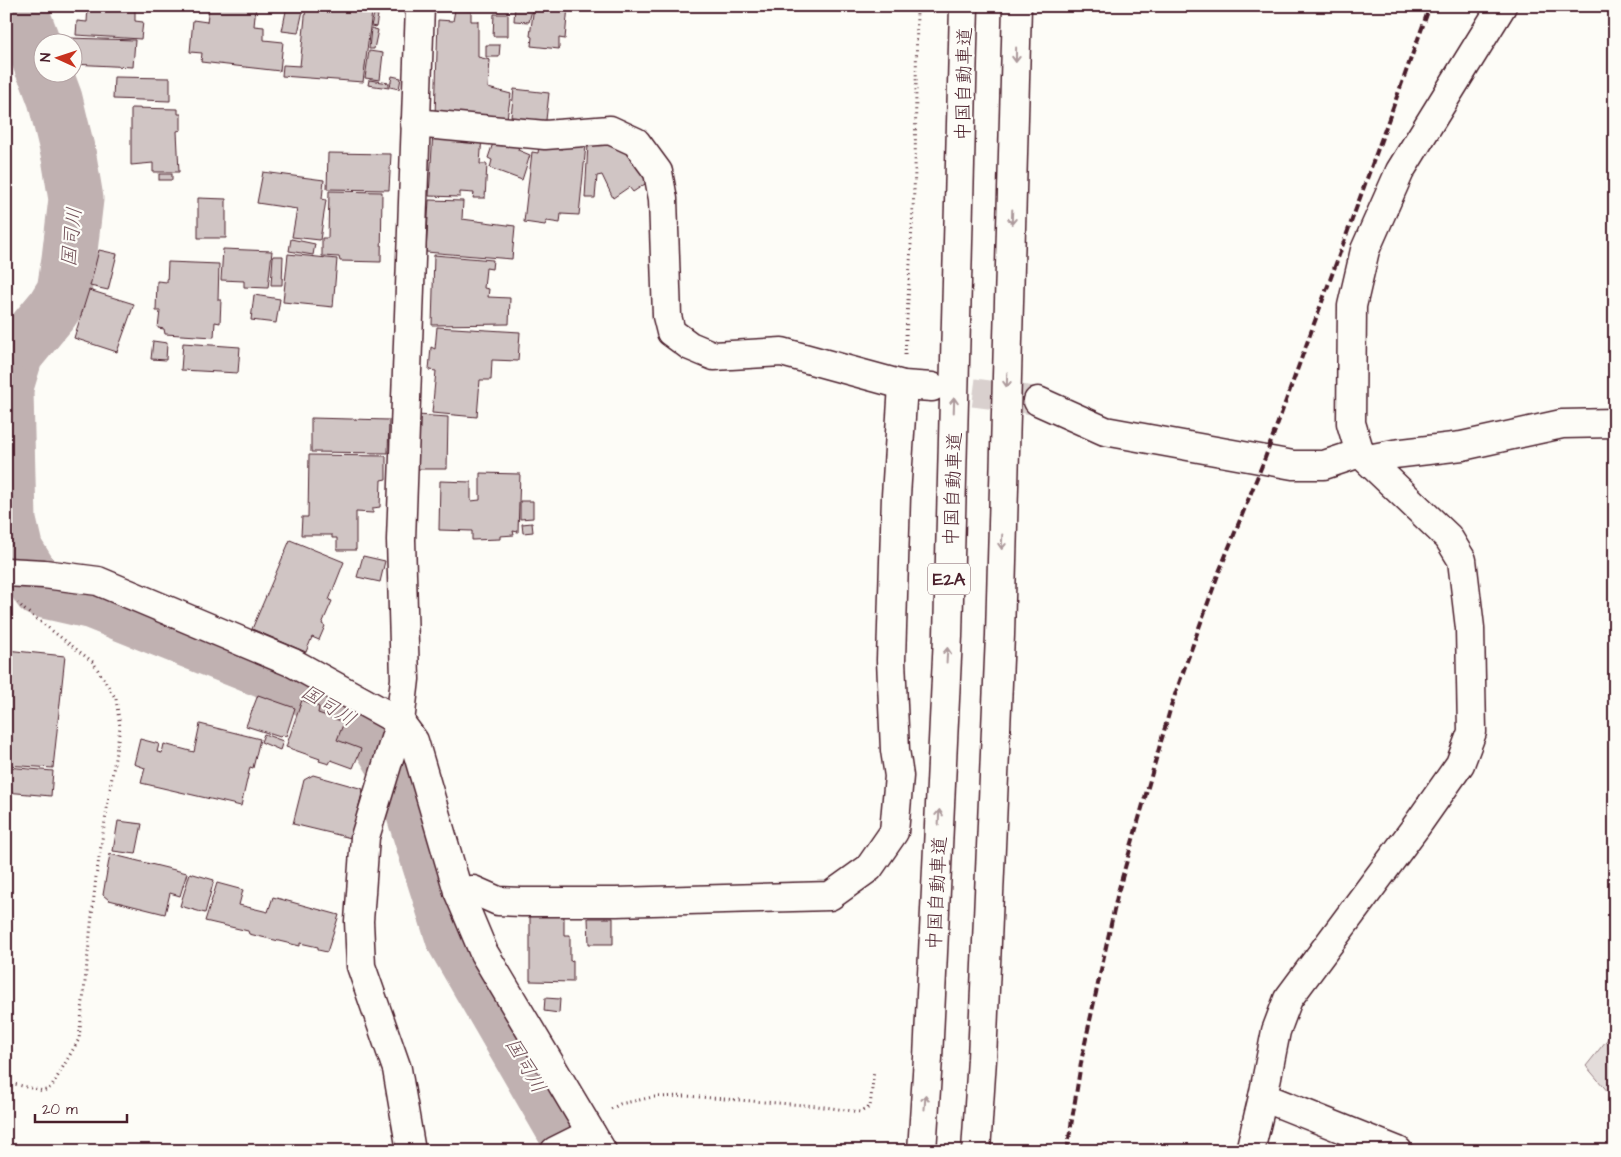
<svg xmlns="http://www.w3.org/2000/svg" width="1621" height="1157" font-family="'Architects Daughter','Klee One',sans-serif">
<rect width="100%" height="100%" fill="#fdfcf7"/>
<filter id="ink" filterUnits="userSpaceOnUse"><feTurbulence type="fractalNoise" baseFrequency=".02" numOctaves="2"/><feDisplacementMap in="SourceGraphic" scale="10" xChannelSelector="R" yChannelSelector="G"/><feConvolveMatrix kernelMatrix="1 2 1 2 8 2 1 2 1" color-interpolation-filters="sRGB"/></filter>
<g filter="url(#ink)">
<path fill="#e3dcda" stroke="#967e82" d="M1615,1035V1100L1586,1066L1610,1036Z"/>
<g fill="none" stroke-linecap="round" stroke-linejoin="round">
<g stroke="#c0b1b1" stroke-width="55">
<path d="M19,6L42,67"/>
<path d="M6,387L16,354L53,309L64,291L69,259L76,199L69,157L55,99L45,72"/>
<path d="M6,391L9,521L16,551L40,590L93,602L302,686L353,717L377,736L403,780L453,938L576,1151"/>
</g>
</g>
<g fill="#d0c5c4" stroke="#4a1f2b">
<path d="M88,6H135V21L143,22L141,39L76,35L77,21L87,22Z"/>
<path d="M209,6H256L254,26L264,27V40L283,42L280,71L201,62L202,53L190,52L193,20L207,22Z"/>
<path d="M287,6H304L298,33L282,31Z"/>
<path d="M515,6H533L529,22L514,21Z"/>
<path d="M534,6H568L565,39L559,38V49L531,46L532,37L530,36Z"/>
<path d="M306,7L372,12L363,82L282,76L283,65L300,66Z"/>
<path d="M455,10L471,11V21H478V57L490,60L488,88L511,94L506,124L435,116L438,20L453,21Z"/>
<path d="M374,14L378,15L376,27L371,26Z"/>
<path d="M494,14H508V36H493Z"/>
<path d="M371,28L378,30L374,49H369Z"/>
<path d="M69,38L135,40L133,67L72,64V42H69Z"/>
<path d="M486,45H500L499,57H486Z"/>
<path d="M369,51L383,53L380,80L365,78Z"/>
<path d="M392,76L401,78L399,89L390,87Z"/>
<path d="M114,77L170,78V101L113,99Z"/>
<path d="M369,80L389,83V88L368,85Z"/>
<path d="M514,89L549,93L545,129L510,126Z"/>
<path d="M131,108L178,109V114H181V130L177,131L179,172H153V163L131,165Z"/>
<path d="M433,132L482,136L480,164H487L485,198H473L474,193L460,192V197L429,196Z"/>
<path d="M495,137L519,146L518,150L530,155L522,180L490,168L492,160L488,158Z"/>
<path d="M563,143L586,145L579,215L561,214L560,223L547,221L545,225L524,222L532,152L538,153L539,146L562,149Z"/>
<path d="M612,143V147L621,144L648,182L633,192L629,187L613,198L602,175L597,176L595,198H585L588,144Z"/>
<path d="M328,153L391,154L389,190L327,189Z"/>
<path d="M263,172L324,180L322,199L326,200L320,240L292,237L297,209L257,203Z"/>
<rect x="159" y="174" width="13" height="6"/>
<path d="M329,191L382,192L381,262L340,261L339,257L322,256V238H328Z"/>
<path d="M198,198L226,199V238H198Z"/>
<path d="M429,200L463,201L462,219L515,226L512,259L426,252Z"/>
<path d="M291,239L315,244L313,255L289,251Z"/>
<path d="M223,249L272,251L268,288L244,287V281L221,280Z"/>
<path d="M99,250L117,254L108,290L90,286Z"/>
<path d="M288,254L337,259L333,307L283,302Z"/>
<path d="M434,255L493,260L492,269L486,268L484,288L489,289L488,297L510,298L509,324L432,325Z"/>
<path d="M273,256H283L282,285H271Z"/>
<path d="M168,262L219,264L218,300H221L220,323L215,322L214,337L165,334L164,329L158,328L160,311H156L157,281L167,282Z"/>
<path d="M89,290L134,304L117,352L74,338Z"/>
<path d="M254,295L280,299L276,323L251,320Z"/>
<path d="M437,327L520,332L518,361L492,360L491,380H480L477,417L432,413L436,371L429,370L431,347L435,349Z"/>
<path d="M153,341L167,343L166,360L151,359Z"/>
<path d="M183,343L240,347L238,373L181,370Z"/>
<path d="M417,415L448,417L447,469H417Z"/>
<path d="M311,418L389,420L388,453L311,452Z"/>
<path d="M309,455L386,456V479L381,480L380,507L373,508V513L356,512V550H337V538H332V535H301L302,517H308Z"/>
<path d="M480,473L520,474L518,532L513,531L514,535L500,536V539L472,540V531L439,530L440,481L471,482V501L480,500Z"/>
<path d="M520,501H533V518L520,519Z"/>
<path d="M532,523L533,532L523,533L522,524Z"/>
<path d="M290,540L344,562L329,600L332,601L322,624L325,626L319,640L312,637L306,652L252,629Z"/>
<path d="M363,556L385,561L380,582L357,577Z"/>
<path d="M6,650L65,656L53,768L6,765Z"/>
<path d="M258,695L295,708L286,736L282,735L280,737L246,726Z"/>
<path d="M302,700L319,707L318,713L344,722L337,740L361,749L353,768L331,760L329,764L319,761L320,759L286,747Z"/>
<path d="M200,724L260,739L253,768L250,767L241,806L141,783L145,768L134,764L140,739L159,744L157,752L162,753L164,744L194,752Z"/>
<path d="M264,734L283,741L280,750L261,742Z"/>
<path d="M6,767L53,771L51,796L6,792Z"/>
<path d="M313,775L363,789L351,838L293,824L304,780Z"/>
<path d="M118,821L142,824L136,854L113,851Z"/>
<path d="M110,854L187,873L180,896L170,893L165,914L109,900L103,895Z"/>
<path d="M190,873L214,880L205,913L180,906Z"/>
<path d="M217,883L243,890L239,905L268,912L273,897L339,915L327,952L318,950V947L300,943V946L249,934L248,931L205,921Z"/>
<path d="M530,915H564V935H570V961L573,960V982L530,981Z"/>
<path d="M588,918H613V944H589Z"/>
<path d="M545,998L560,999L559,1013L544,1011Z"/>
</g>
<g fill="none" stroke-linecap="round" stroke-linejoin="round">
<path stroke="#d9d0ce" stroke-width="28" stroke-dasharray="28 14" stroke-linecap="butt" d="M932,387L1038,401"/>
<g stroke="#4a1f2b" stroke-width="31">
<g id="minor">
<path d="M415,123L545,135L610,130L636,142L658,172L663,199L667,316L671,332L690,346L714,356L782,352L903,385L932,387"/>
<path d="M1038,401L1105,431L1293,465H1324L1360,453L1448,537L1462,560L1470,628L1472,732L1460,764L1415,828L1288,999L1276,1031L1263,1097L1250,1151"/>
<path d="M1360,453L1351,423L1352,306L1365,250L1400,171L1502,6"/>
<path d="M1368,459L1394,454L1462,446L1562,424L1615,423"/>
<path d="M6,572L44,574L98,581L293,663L400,722L414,741L458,891L484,953L602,1151"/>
<path d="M458,891L473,890L498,901L522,902H616L830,896L869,868L894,832L899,776L895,750L891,660L896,496L903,385"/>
<path d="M1263,1097L1398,1151"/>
<path d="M411,1151L397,1069L361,966L359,921L365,837L400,722L405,679L401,540L420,6"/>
<path d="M555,1151L591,1133"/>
</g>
</g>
<g stroke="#4a1f2b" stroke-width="31">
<g id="highway">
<path d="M922,1151L928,1058L948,636L964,6"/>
<path d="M976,1151L982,1059L1000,635L1017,6"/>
</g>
</g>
<g stroke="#4a1f2b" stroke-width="3" stroke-dasharray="1 4" stroke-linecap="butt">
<path d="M905,355L915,172L917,6"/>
<path d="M6,1082L43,1091L51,1088L79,1039L96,877L120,727L116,699L93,662L25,610L18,603"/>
<path d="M611,1109L620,1104L653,1097L686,1096L817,1106L860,1112L870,1107L874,1071"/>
</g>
<use href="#minor" stroke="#fdfcf7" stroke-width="28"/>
<use href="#highway" stroke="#fdfcf7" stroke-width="28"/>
<path stroke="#4a1f2b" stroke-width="4" stroke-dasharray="8 4" stroke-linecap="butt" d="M1067,1151L1082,1057L1118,892L1172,703L1219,572L1265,458L1430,6"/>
</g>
<defs><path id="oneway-shaft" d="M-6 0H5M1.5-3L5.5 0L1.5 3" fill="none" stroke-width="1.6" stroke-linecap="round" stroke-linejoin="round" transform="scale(1.25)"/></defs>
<g stroke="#ac999b">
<use href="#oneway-shaft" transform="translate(1016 55) rotate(91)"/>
<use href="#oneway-shaft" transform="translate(1012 217) rotate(92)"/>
<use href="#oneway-shaft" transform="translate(1007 380) rotate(92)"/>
<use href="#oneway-shaft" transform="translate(954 405) rotate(-88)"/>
<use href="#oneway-shaft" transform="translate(1002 542) rotate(92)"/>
<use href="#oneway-shaft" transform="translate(947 655) rotate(-87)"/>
<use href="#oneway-shaft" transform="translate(939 817) rotate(-87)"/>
<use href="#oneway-shaft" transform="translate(925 1102) rotate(-86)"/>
</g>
</g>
<g text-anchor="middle" stroke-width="4.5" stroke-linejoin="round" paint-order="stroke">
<rect fill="#fdfcf7" stroke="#806168" stroke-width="1" x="928" y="563.5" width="42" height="31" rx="4"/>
<g font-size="18" font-weight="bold" fill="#4a1f2b">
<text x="949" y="585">E2A</text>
</g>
<g font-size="19" fill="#4a1f2b" stroke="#fdfcf7">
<text transform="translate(963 84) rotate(-89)" y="7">中国自動車道</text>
<text transform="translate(952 489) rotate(-88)" y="7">中国自動車道</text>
<text transform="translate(936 893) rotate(-87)" y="7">中国自動車道</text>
</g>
<g font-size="20" font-style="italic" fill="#73525a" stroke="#fdfcf7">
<text transform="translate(71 237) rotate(-84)" y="7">国司川</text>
<text transform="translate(329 705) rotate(32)" y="7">国司川</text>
<text transform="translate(526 1065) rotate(60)" y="7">国司川</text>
</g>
</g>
<rect width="1621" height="1157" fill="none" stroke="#fdfcf7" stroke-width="25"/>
<rect x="12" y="12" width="1596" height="1132" fill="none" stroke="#4a1f2b" stroke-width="2" filter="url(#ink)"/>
<g transform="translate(58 58) rotate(273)"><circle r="24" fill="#fdfcf7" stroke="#b5a4a5"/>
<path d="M0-4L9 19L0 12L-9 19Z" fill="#c8321e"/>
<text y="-8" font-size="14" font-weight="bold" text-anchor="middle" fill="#4a1f2b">N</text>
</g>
<path d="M35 1114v8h92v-8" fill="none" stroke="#4a1f2b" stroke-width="2.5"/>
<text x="42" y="1114" font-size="15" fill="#4a1f2b" stroke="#fdfcf7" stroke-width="4" paint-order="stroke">20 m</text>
</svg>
